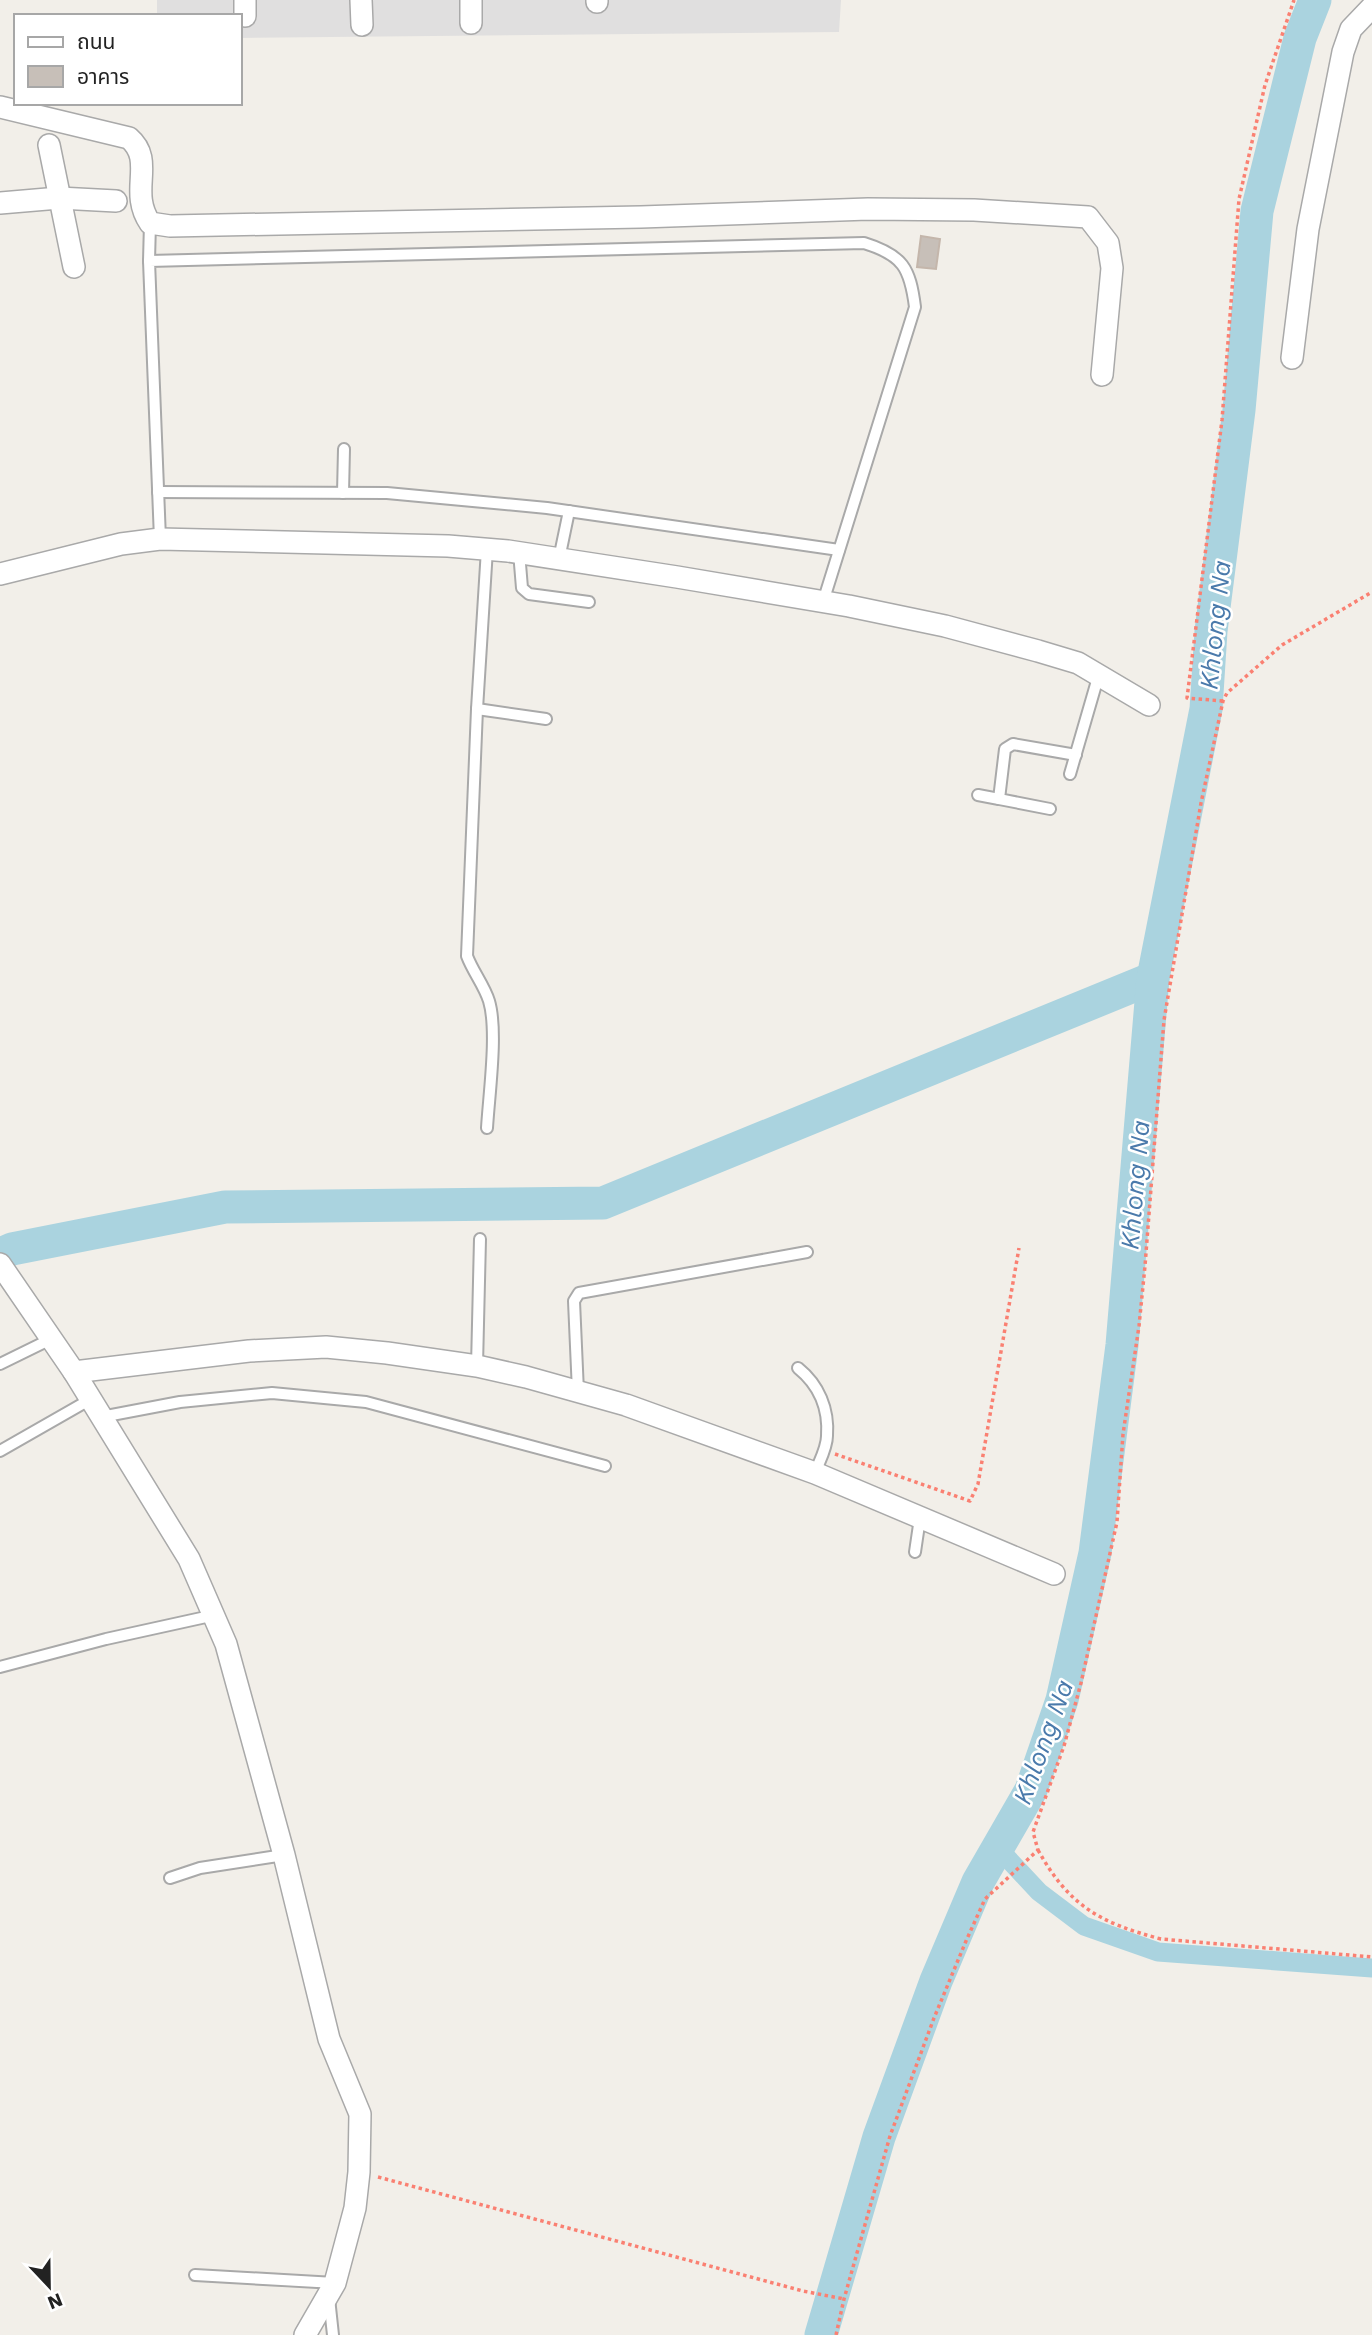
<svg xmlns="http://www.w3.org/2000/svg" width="1372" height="2335" font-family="'Work Sans','Noto Sans Thai',sans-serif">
<rect width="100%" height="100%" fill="#f2efe9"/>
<path fill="#e0dfdf" d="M157,0H841L839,32L240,38V16H157Z"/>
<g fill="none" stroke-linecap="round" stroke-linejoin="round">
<path stroke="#aad3df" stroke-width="19" d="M998,1848L1039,1892L1084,1926L1158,1952L1372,1968"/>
<g stroke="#aad3df" stroke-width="33">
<path d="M0,1254L12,1249L225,1207L603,1203L1153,978"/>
<path d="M821,2335L879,2137L936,1981L978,1882L1031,1790L1062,1700L1095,1553L1122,1345L1153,978L1206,709L1211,631L1239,410L1257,211L1300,38L1315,0"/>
</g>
</g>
<path fill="#c7bfb8" stroke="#c4b6ab" stroke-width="2" d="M921,236L940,239L936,269L917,267Z"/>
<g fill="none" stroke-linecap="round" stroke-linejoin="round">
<g stroke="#a9a9a9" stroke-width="14">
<g id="service">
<path d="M149,261L150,223"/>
<path d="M158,492L387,493L547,508L839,550"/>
<path d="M343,493L344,449"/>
<path d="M160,539L149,261L864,243C903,255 910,268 915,307L823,602"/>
<path d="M487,549L477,709L467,956C473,972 484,985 489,1001C498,1031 489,1094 487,1128"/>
<path d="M519,552L522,588L529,594L589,602"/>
<path d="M559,559L569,511"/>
<path d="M477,709L546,719"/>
<path d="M1070,774L1099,674"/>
<path d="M978,795L999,799"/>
<path d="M1050,809L999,799L1005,749L1013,744L1076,755"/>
<path d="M0,1364L51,1339"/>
<path d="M477,1366L480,1239"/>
<path d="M798,1368C819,1385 829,1409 827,1436C827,1448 819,1462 815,1473"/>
<path d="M578,1392L574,1301L579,1293L807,1252"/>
<path d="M101,1417L180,1402L272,1393L366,1402L605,1466"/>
<path d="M0,1451L91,1399"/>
<path d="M915,1552L920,1518"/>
<path d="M0,1667L106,1639L215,1615"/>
<path d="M170,1878L200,1868L284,1855"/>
<path d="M195,2275L335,2283"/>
<path d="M329,2298L333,2335"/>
</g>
</g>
<g stroke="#a9a9a9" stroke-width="24">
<g id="minor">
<path d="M245,0V16"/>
<path d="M361,0L362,25"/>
<path d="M471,0V23"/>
<path d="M597,0V2"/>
<path d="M0,107L129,138C156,161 128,191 150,223L170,226L641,217L868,209L974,210L1088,217L1108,243L1112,268L1102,375"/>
<path d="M49,145L74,267"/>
<path d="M0,203L59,198L116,201"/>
<path d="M1292,358L1308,229L1343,52L1351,29L1372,7"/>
<path d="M0,574L121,544L160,539L448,546L508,551L677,577L849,606L945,626L1038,651L1078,663L1149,705"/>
<path d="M0,1264L74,1372L189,1559L226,1644L284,1855L329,2039L360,2114L359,2172L355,2208L335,2283L305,2335"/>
<path d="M74,1372L249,1351L326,1347L387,1353L477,1366L526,1377L626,1405L815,1473L1054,1574"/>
</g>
</g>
<g stroke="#fa8072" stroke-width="3.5" stroke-dasharray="3.5 3.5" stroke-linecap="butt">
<path d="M1223,701L1187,698L1222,420L1239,199L1265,85L1294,0"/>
<path d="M835,1454L970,1501L978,1484L1019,1248"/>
<path d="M1038,1850C1069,1906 1100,1923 1161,1939L1372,1957"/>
<path d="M378,2177L803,2291L844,2299"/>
<path d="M836,2335L844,2299L890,2136L934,2018L966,1941L985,1899L1038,1850L1033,1832L1064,1746L1081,1683L1117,1522L1123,1434L1139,1326L1145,1266L1164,1020L1201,803L1223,701L1227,693L1282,645L1372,592"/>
</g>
<use href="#service" stroke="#fff" stroke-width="10"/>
<use href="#minor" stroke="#fff" stroke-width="21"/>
</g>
<g text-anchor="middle" stroke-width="5" stroke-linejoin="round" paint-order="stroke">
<g font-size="26" font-style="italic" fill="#4a7aab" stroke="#fff">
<text transform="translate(1215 625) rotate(-84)" y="9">Khlong Na</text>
<text transform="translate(1135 1185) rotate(-85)" y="9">Khlong Na</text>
<text transform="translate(1043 1742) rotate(-70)" y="9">Khlong Na</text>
</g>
</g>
<rect x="14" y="14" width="228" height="91" fill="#ffffff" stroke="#a7a7a7" stroke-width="2"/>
<rect x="28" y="37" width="35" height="10" fill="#ffffff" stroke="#a7a7a7" stroke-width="2"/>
<text x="77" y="49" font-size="21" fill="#222222">ถนน</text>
<rect x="28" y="66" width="35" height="21" fill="#c7bfb8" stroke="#a7a7a7" stroke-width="2"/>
<text x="77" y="84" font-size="21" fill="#222222">อาคาร</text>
<g transform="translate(49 2286) rotate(158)" stroke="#ffffff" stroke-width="5" paint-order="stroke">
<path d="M0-5L12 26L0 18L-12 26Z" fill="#222222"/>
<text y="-10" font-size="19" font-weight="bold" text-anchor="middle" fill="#222222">N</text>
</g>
</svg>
